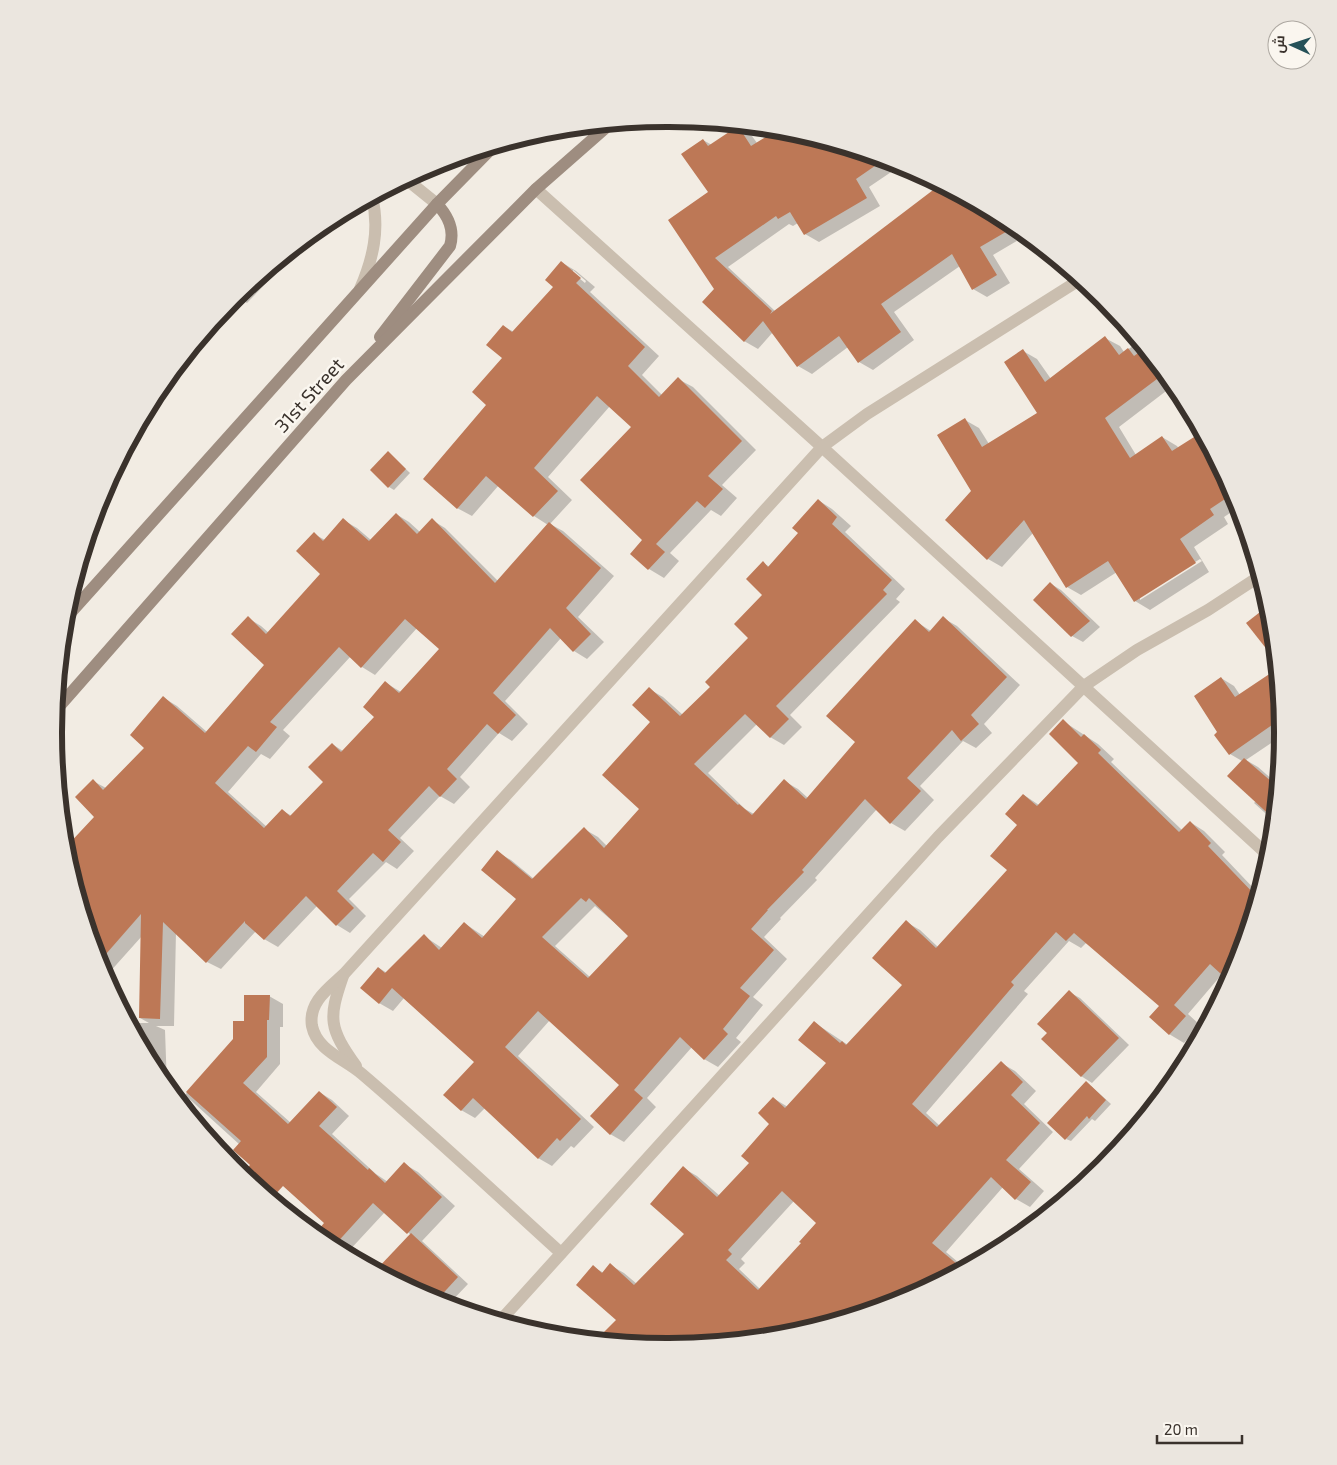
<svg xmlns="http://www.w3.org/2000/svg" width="1337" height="1465" font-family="'Exo 2',Cairo,sans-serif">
<rect width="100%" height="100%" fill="#f2ece3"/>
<g fill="#0003" fill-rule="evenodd">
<path d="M738,128L752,136L757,143L781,129L789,130L903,164L869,187L880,206L819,242L805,234L798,223L793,226L789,224L728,267L775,311L942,185L1010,222L1027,235L993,255L1010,283L987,297L973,289L960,266L894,312L914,340L873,370L859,362L848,347L812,374L798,366L773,332L758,349L744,341L716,289L710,193L703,140L712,145Z"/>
<path d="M295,247L298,250L247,303L236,296Z"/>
<path d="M561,262L576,271L595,287L590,292L659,356L642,375L662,395L678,379L693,387L756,450L722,485L737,498L721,516L711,510L670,553L679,561L664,578L649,569L632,553L644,540L633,427L610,406L548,477L572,500L550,524L563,531L614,576L578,617L604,642L587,659L574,651L561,638L505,701L528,724L512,741L499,733L460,777L470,787L454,804L440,796L400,838L414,851L397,869L386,862L349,899L366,916L350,933L337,925L317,906L278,947L264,939L256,931L221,969L207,962L176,932L174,1026H156L165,1030L167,1086L157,1074L130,1023H149L140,1018L142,936L108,974L102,970L66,852L65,849L95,817L93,781L106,788L146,748L164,698L177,706L207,732L266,665L248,618L261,626L269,633L322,574L314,534L325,540L343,520L357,528L371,540L396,514L409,522L420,532L432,520L445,528L498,581L548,525L534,516L499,485L472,516L457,508L503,358V326L514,332L555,287ZM573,270L586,281L585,283L573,273ZM417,628L440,649L401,692L386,683L376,717L343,751L332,744L325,782L292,816L283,811L267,827L228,792L261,754L270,759L290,736L283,730L351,656L362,667L375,675Z"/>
<path d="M1105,338L1120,346L1124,352L1139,342L1174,385L1119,427L1136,455L1162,437L1177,446L1179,449L1202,433L1237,498L1239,507L1224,517L1228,524L1194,547L1209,572L1150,610L1135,601L1117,572L1081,595L1067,587L1033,533L1002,567L988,559L946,520L972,491L965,420L979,428L989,444L1038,413L1023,351L1037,359L1051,379ZM1200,559L1202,561L1140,600V597Z"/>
<path d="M389,453L410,473L394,490L389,487Z"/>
<path d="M818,500L832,509L851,526L845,532L905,589L896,599L900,602L790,715L802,727L784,745L770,737L757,724L708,773L745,809L754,814L784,781L798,789L808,798L857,742L915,621L931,631L943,618L957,626L1020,685L984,724L992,733L976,748L963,741L920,786L934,800L905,831L891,823L877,809L815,878L817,880L780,918L781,919L764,937L787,959L753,997L763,1005L736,1038L741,1042L718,1067L704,1059L692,1047L647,1098L656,1107L624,1142L610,1134L621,1085L550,1020L518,1056L594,1127L574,1148L571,1146L552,1166L538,1158L485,1108L475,1118L461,1110L476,1062L404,998L393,1011L379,1003V968L387,973L424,936L442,948L464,923L485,937L517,899L497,852L511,860L534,879L584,829L598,837L607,846L641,809L651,722L649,689L663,697L683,715L712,687L750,638L764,595L763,563L770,567L800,533ZM595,906L630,936L590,977L555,946Z"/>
<path d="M1051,584L1061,590L1100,627L1083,642L1072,636L1035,600Z"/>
<path d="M1269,607L1271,613L1274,639L1268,644Z"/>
<path d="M1277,670L1283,735L1246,760L1258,767L1274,781L1279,778L1274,821L1254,803L1256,801L1242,761L1230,754L1219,733L1221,678L1234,686L1240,695Z"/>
<path d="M1063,721L1098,744L1114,759L1111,762L1182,830L1190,822L1204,831L1225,852L1222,855L1259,894L1236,968L1231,978L1223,973L1188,1014L1200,1025L1184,1043L1169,1034L1160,1006L1087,942L1081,948L1069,941L1024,991L1028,994L926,1113L940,1126L1001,1063L1015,1071L1036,1091L1024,1104L1053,1132L1019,1169L1044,1191L1030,1207L1016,1199L1003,1187L946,1252L965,1268L903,1301L788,1335L668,1347L597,1340L618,1320L593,1267L604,1273L610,1265L624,1273L637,1284L685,1234L683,1168L697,1176L720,1196L750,1163L771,1124L773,1098L788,1107L828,1063L815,1023L848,1045L904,985L906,922L920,930L938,947L1009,870L1024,795L1039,805L1080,763ZM794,1201L818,1223L802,1243L760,1289L739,1269L745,1263L741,1259Z"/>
<path d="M1069,992L1080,998L1129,1045L1092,1083L1081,1076L1048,1033Z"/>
<path d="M269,996L283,1004V1027H280V1064L256,1092L291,1123L319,1092L332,1100L349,1116L332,1134L376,1174L388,1182L404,1164L418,1172L455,1206L422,1241L468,1284L448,1305L433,1300L378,1271L411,1235L385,1212L346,1254L327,1243L316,1234L326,1223L185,1095L234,1040L245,1022Z"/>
<path d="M1091,1086L1111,1104L1095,1121L1092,1119L1071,1141L1066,1139Z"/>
</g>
<g fill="#bd7856" fill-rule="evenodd">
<path d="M738,126L751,146L779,129L789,130L885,159L856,179L867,198L804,235L790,212L778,219L776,216L715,258L772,311L770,314L941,184L1010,222L1016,226L980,247L997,275L972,290L952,254L881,304L901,332L858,363L839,336L797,367L763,321L744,342L702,302L714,289L668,220L708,192L681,154L703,139L708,146Z"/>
<path d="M561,261L581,278L576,283L645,347L628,366L659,397L678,377L742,441L708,476L723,489L705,508L697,501L656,544L665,552L648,570L630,554L642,540L580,480L631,427L597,396L534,468L558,491L533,517L486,476L457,509L423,479L486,405L472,392L502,358L486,345L503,325L512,332L553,287L545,280Z"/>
<path d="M1105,336L1119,355L1128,348L1134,356L1145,348L1165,373L1105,418L1130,458L1162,436L1172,451L1202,432L1234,493L1210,509L1214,515L1180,539L1196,563L1134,602L1108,561L1066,588L1024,520L987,560L945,520L971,491L937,435L965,418L982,447L1037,413L1004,362L1023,349L1045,382Z"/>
<path d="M388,451L406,469L388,488L370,470Z"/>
<path d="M818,499L837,517L832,524L892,580L883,590L887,594L776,706L789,719L770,738L745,714L694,764L738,805L739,804L752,815L784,779L806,799L855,742L826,716L915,619L929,632L943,616L1007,677L971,715L979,724L961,741L952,730L907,778L921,791L890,824L865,799L802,870L804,872L767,910H768L751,929L774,950L740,988L750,996L723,1029L728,1034L704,1060L680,1037L634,1090L643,1098L610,1135L590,1116L619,1085L538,1011L505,1047L581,1119L560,1141L557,1138L538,1159L473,1098L461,1111L443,1095L474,1062L392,988L379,1004L360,988L378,967L385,973L424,934L439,950L464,922L482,938L516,899L481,870L497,850L532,879L584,827L604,848L639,809L602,775L650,722L632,705L649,687L680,716L710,687L705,682L748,638L734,624L762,595L746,579L763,561L768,567L798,533L792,528ZM581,898L586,902L589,898L628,936L588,978L542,937Z"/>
<path d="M396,513L417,534L432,518L495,583L549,522L601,568L566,608L591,634L573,652L550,628L493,693L516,715L498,734L487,724L447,769L457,779L440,797L429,786L388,830L401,842L383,862L373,853L337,891L354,908L336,926L306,896L264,940L245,923V921L206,963L163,922L160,1019L139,1018L141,914L99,962L66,852L65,848L94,817L75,797L93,779L103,790L144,748L130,735L163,696L205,733L264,665L231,634L248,616L266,634L320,574L296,551L314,532L323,541L343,518L369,541ZM405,619L439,649L399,693L385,681L363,707L374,717L341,752L332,743L308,767L323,782L290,816L282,809L264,828L215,783L248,746L256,752L277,727L270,722L339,647L361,668Z"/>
<path d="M1050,582L1090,621L1071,637L1033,600Z"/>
<path d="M1269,605L1271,613L1276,661L1246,623Z"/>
<path d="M1277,669L1282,718L1229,755L1214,735L1217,732L1194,696L1221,677L1235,697Z"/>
<path d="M1063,719L1081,737L1084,734L1101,750L1098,753L1179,832L1190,821L1211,843L1208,846L1258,898L1241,952L1221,974L1210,964L1174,1005L1186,1016L1169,1035L1149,1017L1159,1006L1074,933L1066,941L1056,932L1011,982L1014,985L912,1104L937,1127L1001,1061L1023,1082L1011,1095L1040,1123L1006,1160L1031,1182L1015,1200L991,1177L932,1243L958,1265L947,1278L903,1301L788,1335L770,1337L761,1328L750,1339L669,1347L596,1340L616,1320L576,1285L593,1265L602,1273L610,1263L634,1285L684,1234L650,1204L683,1166L717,1197L749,1163L741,1156L769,1124L758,1113L773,1097L785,1108L826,1063L798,1040L814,1021L840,1043L842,1041L846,1045L902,985L872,958L906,920L936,948L1007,870L990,856L1017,825L1005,814L1023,794L1037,806L1078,763L1049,734ZM782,1191L816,1223L799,1242L801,1243L758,1290L726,1260L732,1254L728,1250Z"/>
<path d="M1244,758L1278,787L1275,820L1227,776Z"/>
<path d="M1069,990L1119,1038L1081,1077L1041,1039L1047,1033L1037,1024Z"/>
<path d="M244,995H270L269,1020H267V1057L243,1083L288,1124L319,1091L337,1107L319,1126L368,1170L369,1168L385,1183L404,1162L442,1197L407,1234L373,1203L333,1247L327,1243L315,1234L324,1223L283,1186L272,1198L242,1174L250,1165L233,1150L241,1141L186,1092L233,1039V1021H244Z"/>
<path d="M1086,1081L1106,1100L1089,1119L1087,1116L1065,1140L1047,1123Z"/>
<path d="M411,1233L458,1277L436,1301L376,1270Z"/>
</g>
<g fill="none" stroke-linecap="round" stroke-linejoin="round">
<path stroke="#cabeaf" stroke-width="12" d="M536,189L822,447L1270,857"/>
<g stroke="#cabeaf" stroke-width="12">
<path d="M406,179L437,204"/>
<path d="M360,289C373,259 380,229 372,197"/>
<path d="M343,976C328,1019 329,1028 356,1066"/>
<path d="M561,1253C495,1193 430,1132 362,1074C345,1059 317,1051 312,1026C308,1002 329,988 344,974L822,447L867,414L1081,279"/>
<path d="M500,1321L938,837L1084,686L1137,650L1208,610L1260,576"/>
</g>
<g stroke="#9e8d80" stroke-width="12">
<path d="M380,337L450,246C455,229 448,216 437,204"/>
<path d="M65,619L437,204L494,146"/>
<path d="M56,710L346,380L536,189L610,124"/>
</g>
</g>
<g text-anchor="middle" stroke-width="5" stroke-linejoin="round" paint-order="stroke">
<g font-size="19" fill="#3a322c" stroke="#faf6ef">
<text transform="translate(309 395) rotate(-48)" y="7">31st Street</text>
</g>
</g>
<path d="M0 0H1337V1465H0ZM667 127H669A605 605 0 0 1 1274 732V733A605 605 0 0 1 669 1338H667A605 605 0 0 1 62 733V732A605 605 0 0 1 667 127Z" fill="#ebe6df" fill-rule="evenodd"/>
<path fill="none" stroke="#3a322c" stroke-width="6" d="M667 127H669A605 605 0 0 1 1274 732V733A605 605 0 0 1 669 1338H667A605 605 0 0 1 62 733V732A605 605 0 0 1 667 127Z"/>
<g transform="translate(1292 45) rotate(273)"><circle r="24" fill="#faf6ef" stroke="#ada8a1"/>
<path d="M0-4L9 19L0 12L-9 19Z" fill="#255158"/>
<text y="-8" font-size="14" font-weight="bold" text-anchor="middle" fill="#3a322c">ش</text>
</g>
<path d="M1157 1435v8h85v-8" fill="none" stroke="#3a322c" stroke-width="2.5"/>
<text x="1164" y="1435" font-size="15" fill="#3a322c" stroke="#faf6ef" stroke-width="4" paint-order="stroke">20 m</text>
</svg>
